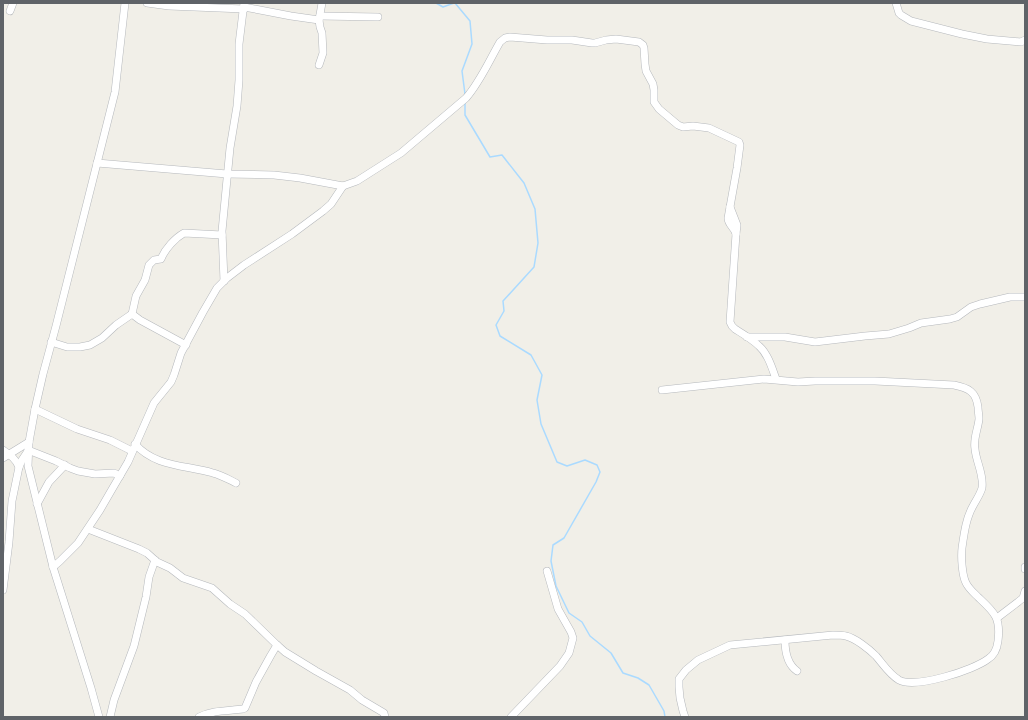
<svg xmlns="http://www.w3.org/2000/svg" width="1028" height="720" font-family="Manrope,sans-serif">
<rect width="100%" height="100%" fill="#f1efe8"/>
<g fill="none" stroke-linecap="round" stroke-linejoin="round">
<g stroke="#aadaff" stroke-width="1.5">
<path d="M436,3L443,7L454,3"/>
<path d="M455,3L470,21L472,44L462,71L465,94"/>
<path d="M465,102V115L490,157L502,155L524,183L535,209L538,243L534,267L503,301L504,311L496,325L500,336L531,355L542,375L537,400L541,424L557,462L567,466L585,460L597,465L600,472L596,482L564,538L553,545L551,561L556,586L569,613L582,622L590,636L611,653L623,673L638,678L649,685L664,711L665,717"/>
</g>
<g stroke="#b5b8bc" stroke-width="8">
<g id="minor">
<path d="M147,3L169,6L244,9"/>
<path d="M896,3L899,13L901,15L911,21L962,34L987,39L1021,42L1025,40"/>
<path d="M244,7L291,16L319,20"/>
<path d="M10,11L13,3"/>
<path d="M320,16L378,17"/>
<path d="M319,65L323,53L322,33L320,27L319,20L322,3"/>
<path d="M97,163L227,174L274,175L300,178L343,186L357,181L401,153L466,98C480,82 489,61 500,42L505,38L510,37L547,40H572L592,43H595L606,40L616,39L639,42L643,45L644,48L645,64L646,71L653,84L654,90V102L659,109L678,125L683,127L693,126L709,128L739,142L740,145L737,168L728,218C728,225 735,228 736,234L730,322L732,326L735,329C743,334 752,339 759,346C768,354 772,368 776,379"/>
<path d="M730,207L737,225L736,234"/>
<path d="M224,281L222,231L230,148L237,106L239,80V44L244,3"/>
<path d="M747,337H785L815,342L865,336L889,334L909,328L921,323L950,319L957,317L971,307L980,304L1010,297H1025"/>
<path d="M51,342L67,347H80L90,345L102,338L116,325L132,314"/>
<path d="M186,345L140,320L132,314L136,296L145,280L149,265L154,260L161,259C165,249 175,238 184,233L222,235"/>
<path d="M662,390L764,379L798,382L815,381H875L954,385C969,388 976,392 978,407C978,411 979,415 979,419C978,429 973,439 975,449C976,462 984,474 982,488C980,495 976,500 973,506C966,518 964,534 962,548C961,557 962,575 966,583C969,589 974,593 978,597C994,612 1001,617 998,641C997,649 995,655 988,659C974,670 915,689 899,680C889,674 883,664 876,656C869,649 855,638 846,636C842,635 837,635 833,635L730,645L698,660L686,670L679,679V687L680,698L683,711L685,717"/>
<path d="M35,409L77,429L110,440L132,451"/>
<path d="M135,444C155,467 186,465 213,473C221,475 228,479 236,483"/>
<path d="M3,450C10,455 16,459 19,467"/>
<path d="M28,450L56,461L70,468L78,471L95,474L114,473L120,476"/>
<path d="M3,458L29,442"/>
<path d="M37,504L49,482L65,465"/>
<path d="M88,529L139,549L147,553L157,562L170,568L183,578L212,588L230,604L245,614L276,644L285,652L316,671L350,690L362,700L384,713L385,717"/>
<path d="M53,567L60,561L78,543L100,510L111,491L128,462L154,403L171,382L174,375L181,353L203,312L217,288L227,278L244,265L292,234L323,211L331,204L343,186"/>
<path d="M1025,567V569"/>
<path d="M3,590L9,542L12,501L19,467L22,460L28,451"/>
<path d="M997,618L1018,602L1023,598L1025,591"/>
<path d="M785,640C785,652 787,664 797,671"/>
<path d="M99,717L91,688L53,567L28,466L29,442L35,409L43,374L56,326L115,92L125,3"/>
<path d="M110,717L114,700L134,646L146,597L149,577L155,560"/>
<path d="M199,717C213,710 227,711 243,709L245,708L256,682L271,655L277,645"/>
<path d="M511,717L560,666L569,653L573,638L571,632L558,609L547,571"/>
</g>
</g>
<use href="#minor" stroke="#fff" stroke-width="7"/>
</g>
<rect width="1028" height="720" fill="none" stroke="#5f6368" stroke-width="8"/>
</svg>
